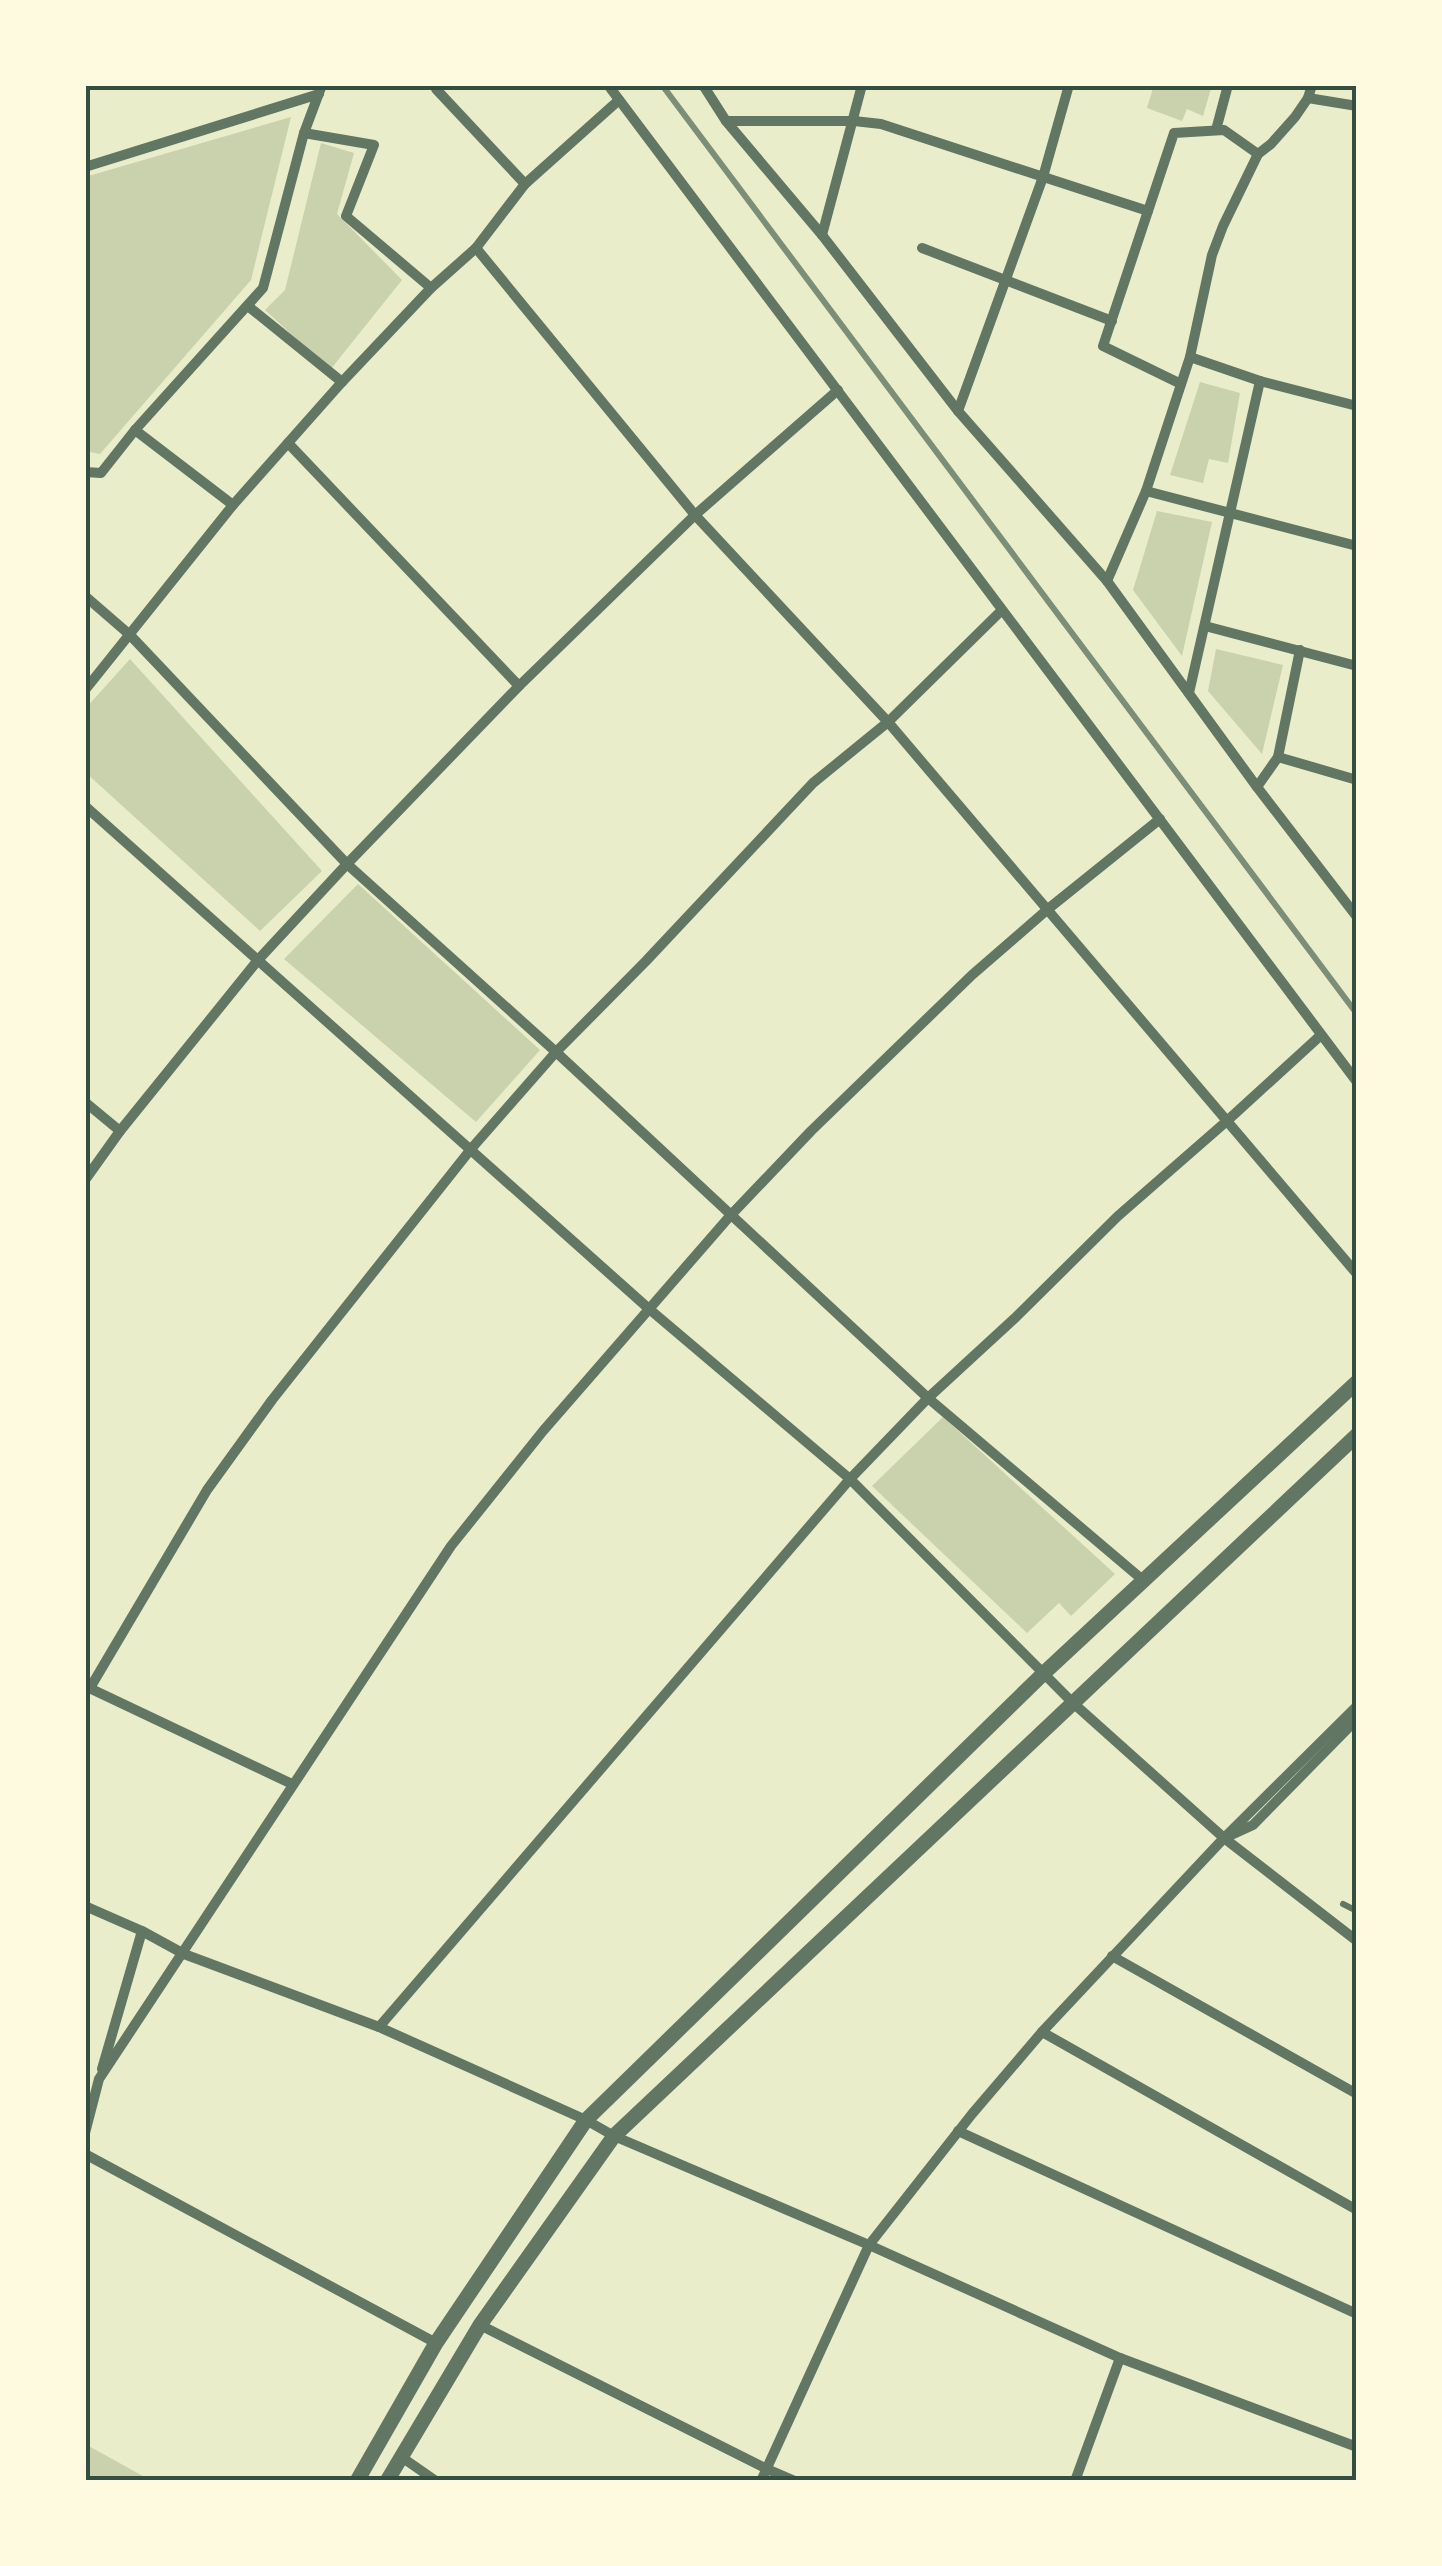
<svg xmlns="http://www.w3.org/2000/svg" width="1442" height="2566" font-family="'Golos Text',sans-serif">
<rect width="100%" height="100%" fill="#e9edc9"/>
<g fill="#cad2ad">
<path d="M1154,85H1212L1203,116L1187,109L1182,121L1147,108Z"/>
<path d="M291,117L251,280L100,454L85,451V177Z"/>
<path d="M321,143L354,153L337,214L402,280L330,370L265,310L285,290Z"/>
<path d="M1200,382L1240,393L1228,463L1209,459L1203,483L1170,475Z"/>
<path d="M1157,511L1212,522L1182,656L1133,590Z"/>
<path d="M1216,649L1283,665L1262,754L1208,691Z"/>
<path d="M130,659L322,871L260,931L85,772V709Z"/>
<path d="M358,884L540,1050L476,1122L284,959Z"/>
<path d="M943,1417L1115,1574L1071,1616L1059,1603L1027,1633L872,1486Z"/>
<path d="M85,2444L152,2481H85Z"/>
</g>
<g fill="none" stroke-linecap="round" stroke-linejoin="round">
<path stroke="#617663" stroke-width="6" d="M1343,1904L1357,1911"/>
<g stroke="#617663" stroke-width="10">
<path d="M608,85L1357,1082"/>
<path d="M703,85L726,121L822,235L958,411L1107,581L1257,787L1357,917"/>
<path d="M436,89L525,184"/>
<path d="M1308,98L1357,106"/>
<path d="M726,121H854L881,124L1148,211"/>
<path d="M1216,130L1228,85"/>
<path d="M304,133L374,145L346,216L431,288"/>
<path d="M85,167L319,94"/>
<path d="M822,235L862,85"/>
<path d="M476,248L695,515L888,722L1357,1274"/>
<path d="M922,248L1112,321"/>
<path d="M248,306L342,382"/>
<path d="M1190,357L1260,381L1357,406"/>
<path d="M1181,384L1103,346L1174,133L1224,130L1258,154"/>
<path d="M958,411L1043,177L1069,85"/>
<path d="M135,430L233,505"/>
<path d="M288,443L519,686"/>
<path d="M85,472L101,473L135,430L263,288L304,133L322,85"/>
<path d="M1146,491L1357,546"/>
<path d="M1107,581L1146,491L1190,357L1212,255L1223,226L1258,154L1271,144L1295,117L1308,98L1312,85"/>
<path d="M85,596L130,635L347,864L556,1052L928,1398L1144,1581"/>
<path d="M1205,626L1357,666"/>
<path d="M85,690L233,505L342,382L431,288L476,248L525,184L619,100"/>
<path d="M1189,693L1260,381"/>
<path d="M1278,757L1357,780"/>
<path d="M1257,787L1278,757L1300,650"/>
<path d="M85,806L648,1308L850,1479L1072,1702L1224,1838L1357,1941"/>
<path d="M85,1102L120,1131"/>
<path d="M85,1180L120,1131L258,960L347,864L519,686L695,515L838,390"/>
<path d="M85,1686L292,1784"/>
<path d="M90,1688L207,1490L272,1400L471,1149L556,1052L646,961L813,783L888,722L1001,611"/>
<path d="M1229,1836L1253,1825L1357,1719"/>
<path d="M85,1906L142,1931L184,1954L379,2027L586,2120L614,2136L869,2245L1120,2358L1357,2447"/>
<path d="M1112,1956L1357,2094"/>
<path d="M379,2027L850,1479L928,1398L1015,1318L1118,1216L1228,1120L1321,1035"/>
<path d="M1042,2032L1357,2210"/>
<path d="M102,2069L142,1931"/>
<path d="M958,2131L1357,2314"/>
<path d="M85,2133L99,2079L451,1546L543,1431L730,1216L811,1131L972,975L1048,909L1160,819"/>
<path d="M85,2154L436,2343"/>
<path d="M480,2325L767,2469L795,2481"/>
<path d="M400,2456L436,2481"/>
<path d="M761,2481L869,2245L972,2114L1042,2032L1224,1838L1357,1706"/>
<path d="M1075,2481L1120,2358"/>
</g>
<g stroke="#617663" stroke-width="15">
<path d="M357,2481L436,2343L586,2120L1044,1673L1357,1382"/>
<path d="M387,2481L480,2325L614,2136L1357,1435"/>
</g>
<path stroke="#7c8e77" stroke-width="6" d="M662,85L1357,1014"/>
</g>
<rect width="1442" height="2566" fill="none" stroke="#fefae0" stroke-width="175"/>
<rect x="88" y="88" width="1266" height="2390" fill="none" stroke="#344e41" stroke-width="4"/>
</svg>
